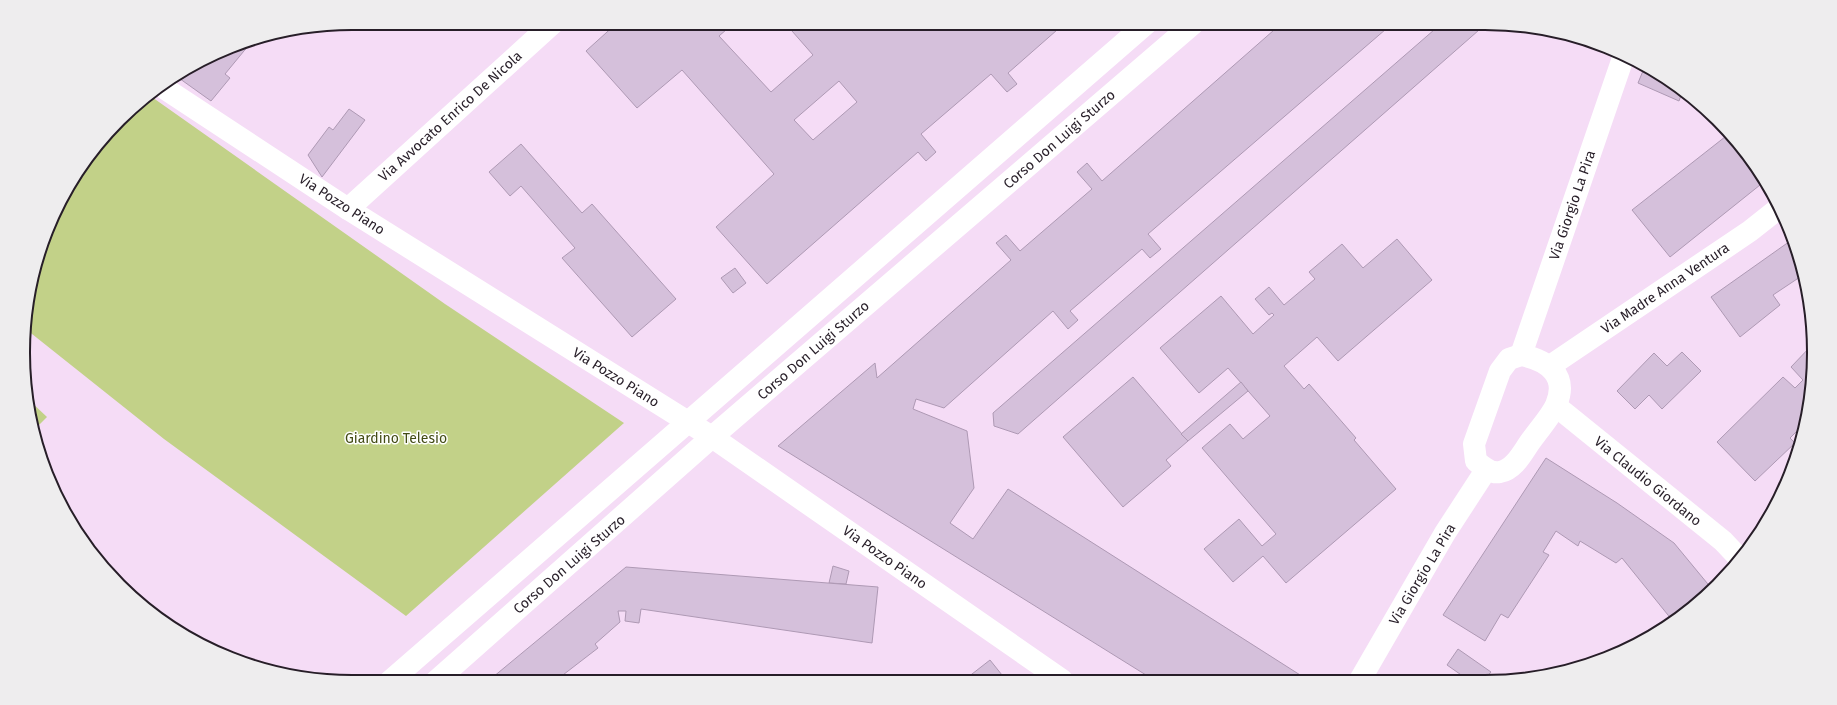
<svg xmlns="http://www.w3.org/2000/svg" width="1837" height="705" font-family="'Fira Sans',sans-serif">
<rect width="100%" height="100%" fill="#f5dcf6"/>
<g fill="#c2d188">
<path d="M149,95L445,304L624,423L406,616L164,439L27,330L26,309L40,247L67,188L135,105Z"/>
<path d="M29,400L47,417L33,431L29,417Z"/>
</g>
<g fill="#d5c0db" stroke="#ae99b4" fill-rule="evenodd">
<path d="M617,23H734L719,36L771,92L813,55L785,23H1065L1008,73L1017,84L1007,92L991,74L921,134L936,152L926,161L918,152L767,284L716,227L774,174L682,70L637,108L586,51ZM839,81L857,102L813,140L794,120Z"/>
<path d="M1282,23H1393L1148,234L1161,249L1150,258L1142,249L1070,311L1078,320L1068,329L1053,311L944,408L916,399L913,409L967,431L974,488L950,523L973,539L1008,489L1308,680H1154L778,446L875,363L877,378L1011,260L996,243L1006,235L1020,251L1092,189L1077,172L1087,163L1102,181Z"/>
<path d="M1442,23H1487L1018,434L994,426L993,413Z"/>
<path d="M253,40L225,74L230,78L211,101L176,76L188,67L246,41Z"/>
<path d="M1645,66L1683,90L1679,101L1638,83Z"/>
<path d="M349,109L365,120L322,177L308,155L329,127L333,130Z"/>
<path d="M1730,133L1765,181L1670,257L1632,210Z"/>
<path d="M521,144L582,213L592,204L676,299L632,337L562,258L575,248L521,186L510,196L489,172Z"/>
<path d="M1397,239L1432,280L1338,361L1317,337L1284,366L1304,389L1309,384L1356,438L1354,440L1396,489L1286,583L1263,556L1233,582L1204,549L1239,519L1262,546L1276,534L1202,448L1230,424L1243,439L1270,416L1228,368L1199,393L1160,348L1221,296L1253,334L1274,315L1272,313L1269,315L1255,299L1269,287L1284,305L1315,279L1309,272L1342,244L1363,268Z"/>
<path d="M1793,239L1803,275L1773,295L1780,305L1740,337L1711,297Z"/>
<path d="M735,268L746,283L733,293L721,278Z"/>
<path d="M1812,345L1813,374L1805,423L1790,438L1795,443L1755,481L1717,442L1783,377L1795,388L1803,380L1791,367Z"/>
<path d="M1682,352L1701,371L1662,409L1649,395L1635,409L1617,391L1654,353L1667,366Z"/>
<path d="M1133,377L1188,441L1166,460L1171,466L1123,507L1063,437Z"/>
<path d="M1241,382L1248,391L1188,441L1181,434Z"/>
<path d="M1546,458L1617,503L1674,543L1712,589L1702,600L1672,620L1622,558L1616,563L1580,541L1578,546L1556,531L1543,552L1549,555L1508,618L1501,614L1485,641L1443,615Z"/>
<path d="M833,566L849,571L846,584L829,583Z"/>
<path d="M626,567L878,587L872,643L641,609L639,623L625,621L626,611H618L620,622L595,644L598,648L559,678L562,681L487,682Z"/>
<path d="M1458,649L1491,672L1485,679H1467L1447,665Z"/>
<path d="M990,660L1006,680L963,681Z"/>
</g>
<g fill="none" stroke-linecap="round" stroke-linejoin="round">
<g stroke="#fff" stroke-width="22">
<path d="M348,209L553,23"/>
<path d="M1521,355L1624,55"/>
<path d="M1521,355C1547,360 1569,375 1556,405C1551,416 1540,428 1533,438C1524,449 1516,469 1500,472C1491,474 1483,467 1476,461L1474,444L1500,371L1509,359Z"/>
<path d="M1550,366L1750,231L1779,208"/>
<path d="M1556,406L1723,541L1739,558"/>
<path d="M1360,680L1445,533L1486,470"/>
</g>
<g stroke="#fff" stroke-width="22">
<path d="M161,86L348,209L712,437L1062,680"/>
<path d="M389,682L1147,23"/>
<path d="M435,682L712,437L1194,23"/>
</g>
</g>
<g text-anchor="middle" stroke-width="3" stroke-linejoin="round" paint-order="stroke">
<g font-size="14" fill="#271e28" stroke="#fff">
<text transform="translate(450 116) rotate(-42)" y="5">Via Avvocato Enrico De Nicola</text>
<text transform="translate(1059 139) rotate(-41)" y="5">Corso Don Luigi Sturzo</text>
<text transform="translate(342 204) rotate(33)" y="5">Via Pozzo Piano</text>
<text transform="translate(1572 205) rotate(-71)" y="5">Via Giorgio La Pira</text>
<text transform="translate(1665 288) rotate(-34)" y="5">Via Madre Anna Ventura</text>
<text transform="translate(813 350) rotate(-41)" y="5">Corso Don Luigi Sturzo</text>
<text transform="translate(616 377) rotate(32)" y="5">Via Pozzo Piano</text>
<text transform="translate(1648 481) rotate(39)" y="5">Via Claudio Giordano</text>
<text transform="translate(885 557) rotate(35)" y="5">Via Pozzo Piano</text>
<text transform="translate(569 564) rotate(-41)" y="5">Corso Don Luigi Sturzo</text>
<text transform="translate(1422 574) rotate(-59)" y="5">Via Giorgio La Pira</text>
</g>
<g font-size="14" fill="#424b14" stroke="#fff">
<text x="396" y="443">Giardino Telesio</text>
</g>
</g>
<path d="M0 0H1837V705H0ZM352 30H1485A322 322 0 0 1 1807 352V353A322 322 0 0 1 1485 675H352A322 322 0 0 1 30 353V352A322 322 0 0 1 352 30Z" fill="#eeedee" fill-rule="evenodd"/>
<path fill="none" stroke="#271e28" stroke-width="2" d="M352 30H1485A322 322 0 0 1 1807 352V353A322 322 0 0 1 1485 675H352A322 322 0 0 1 30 353V352A322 322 0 0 1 352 30Z"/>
</svg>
